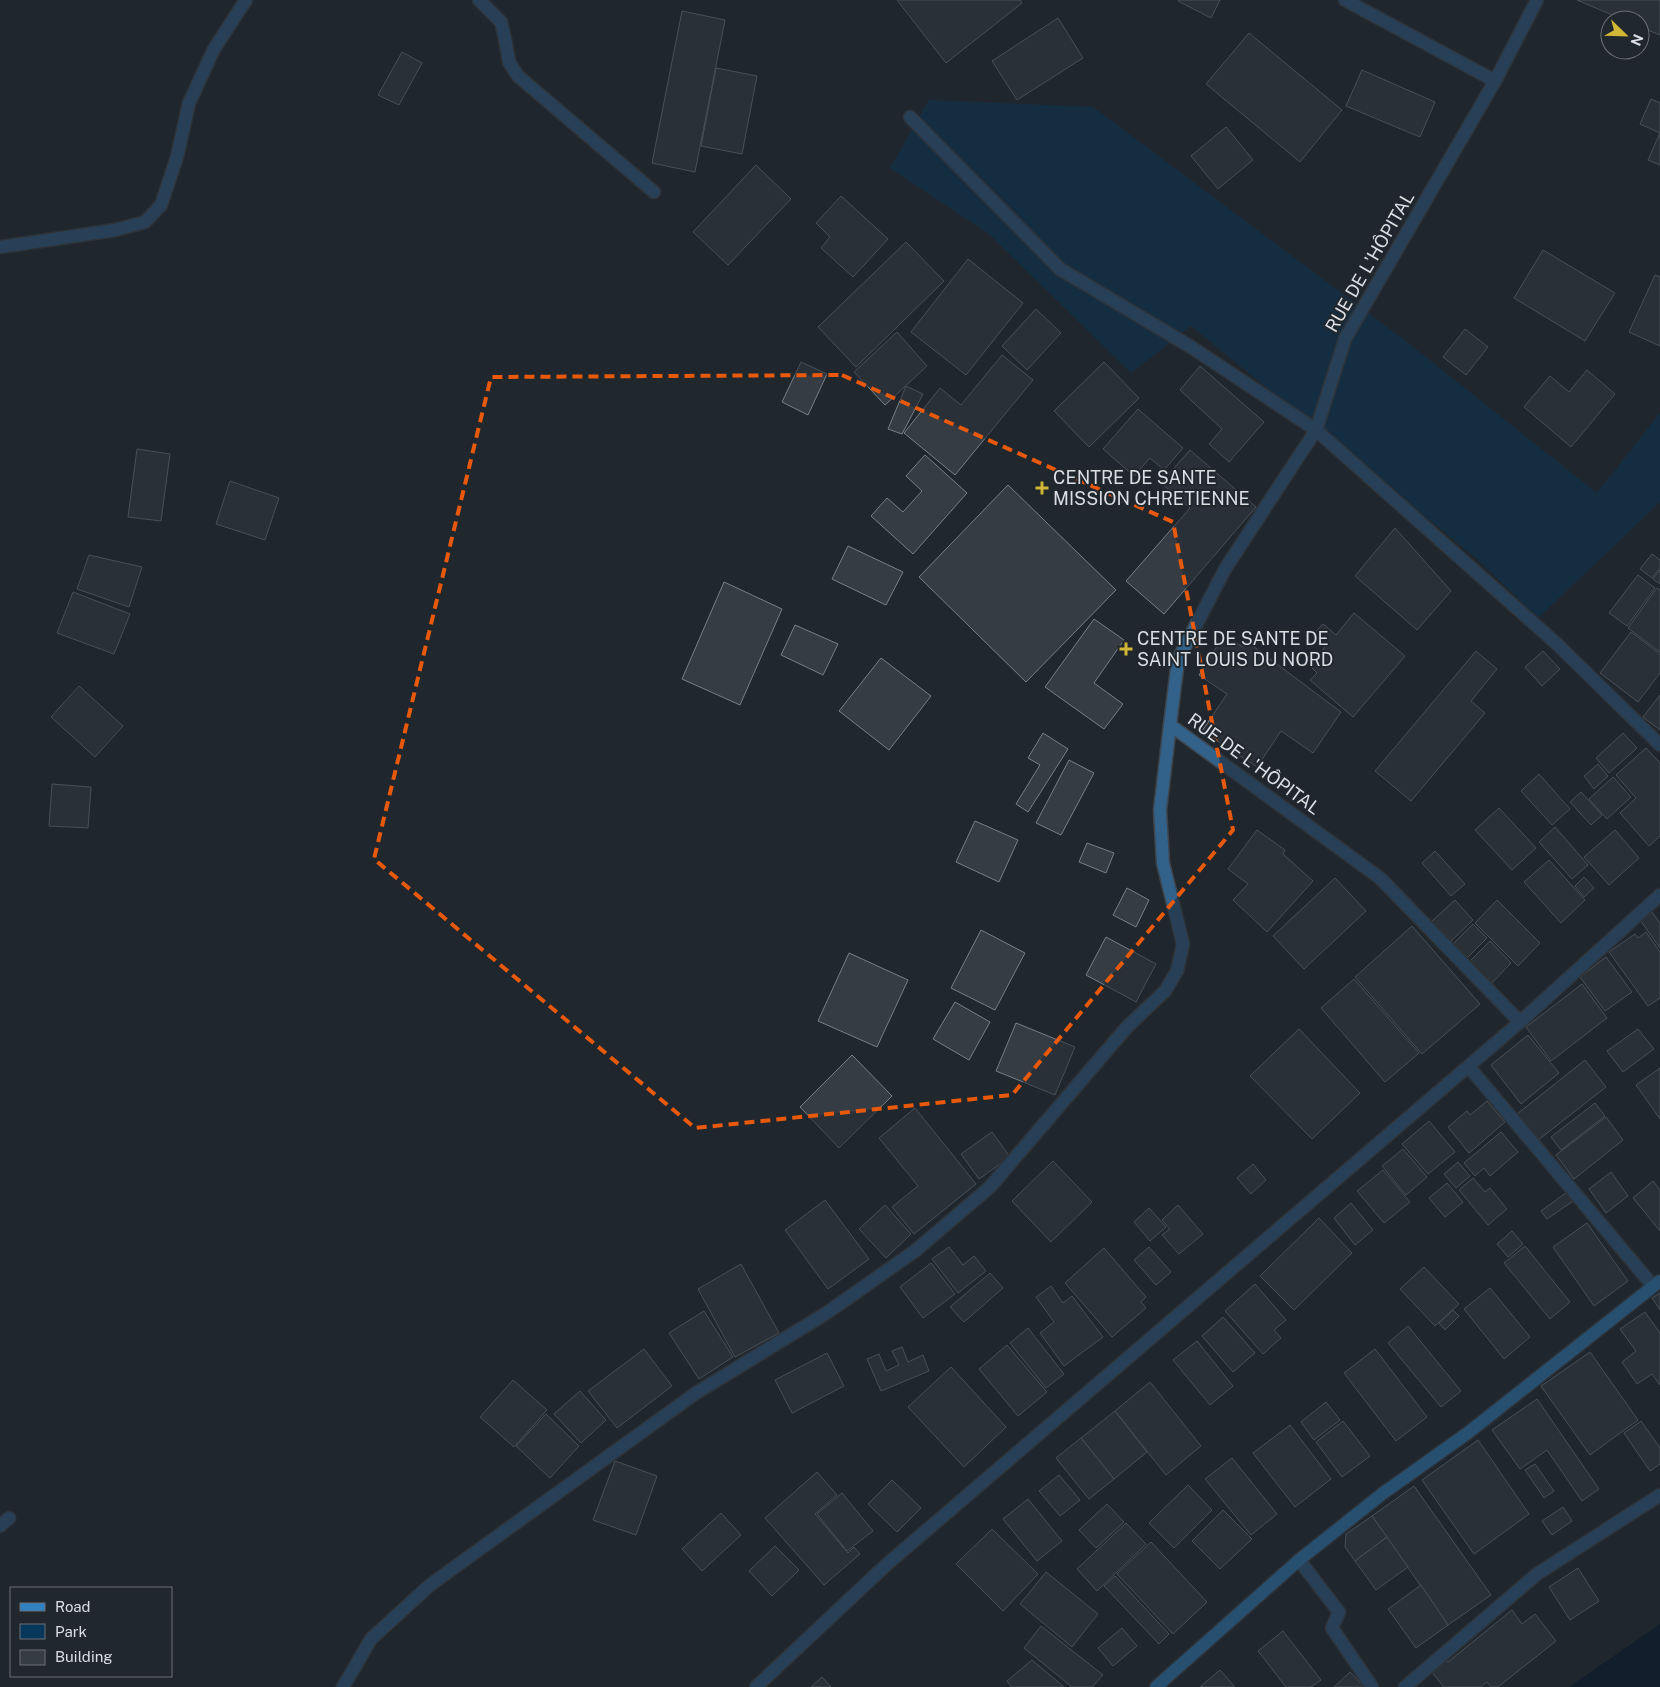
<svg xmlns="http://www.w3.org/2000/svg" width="1660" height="1687" font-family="'Public Sans',sans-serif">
<rect width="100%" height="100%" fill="#20272d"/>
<path fill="#07375a" d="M929,100L1093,107L1403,339L1597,493L1660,413V502L1538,618L1477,559L1191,326L1131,373L988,233L890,168Z"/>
<path fill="#001529" d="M1660,1624V1687H1569Z"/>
<g fill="#363c43" stroke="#788087">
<path d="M897,0H1020L1022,3L946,63Z"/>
<path d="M1179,0H1220L1211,18L1178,1Z"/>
<path d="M1577,0H1660V35L1640,27V20H1624Z"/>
<path d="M682,11L725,20L695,172L652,163Z"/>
<path d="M1058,18L1083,58L1017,100L992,61Z"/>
<path d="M1249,33L1342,110L1300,162L1206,84Z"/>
<path d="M402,52L422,63L399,105L378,95Z"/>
<path d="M716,68L757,76L742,154L701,146Z"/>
<path d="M1362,70L1435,102L1420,137L1346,106Z"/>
<path d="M1651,99L1660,103V165L1648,160L1660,133L1640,124Z"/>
<path d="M1226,127L1253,160L1218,189L1191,156Z"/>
<path d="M756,165L791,199L728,265L693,232Z"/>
<path d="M841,196L888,239L853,277L821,248L830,237L816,223Z"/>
<path d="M906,242L944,281L856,367L818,327Z"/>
<path d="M1543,250L1615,293L1585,341L1514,298Z"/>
<path d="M968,259L1023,303L966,375L911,332Z"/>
<path d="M1655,275L1660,277V346L1629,332Z"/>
<path d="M1036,309L1061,333L1027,370L1002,346Z"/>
<path d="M1465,329L1488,347L1466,375L1443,357Z"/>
<path d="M897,332L927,366L885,405L854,372Z"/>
<path d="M1002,355L1033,380L955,475L904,433L940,388L961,405Z"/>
<path d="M801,362L827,374L808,415L782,402Z"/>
<path d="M1104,362L1139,398L1089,447L1054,411Z"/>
<path d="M1200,366L1264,422L1229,462L1209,444L1222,429L1180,390Z"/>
<path d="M1587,370L1615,394L1571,447L1524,407L1550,376L1569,392Z"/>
<path d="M906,386L923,394L902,434L888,429Z"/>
<path d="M1138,409L1183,448L1164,470L1150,458L1134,476L1103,449Z"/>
<path d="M137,449L170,454L161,521L128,517Z"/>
<path d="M1190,450L1256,507L1164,614L1126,581L1190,508L1161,483Z"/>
<path d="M925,455L967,493L913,554L871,516L887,498L903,512L922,491L906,476Z"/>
<path d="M230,481L279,498L265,540L216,524Z"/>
<path d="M1008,485L1116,590L1026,682L919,577Z"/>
<path d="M1395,528L1451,591L1417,630L1355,576Z"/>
<path d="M848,546L903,572L886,605L832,579Z"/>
<path d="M1652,554L1660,560V568L1652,578L1640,569Z"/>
<path d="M89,555L142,567L129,607L77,589Z"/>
<path d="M1660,570V584L1653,579Z"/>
<path d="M1638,575L1655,588L1627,626L1609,613Z"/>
<path d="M724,582L782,609L740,705L682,679Z"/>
<path d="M1657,588L1660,590V652L1628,628Z"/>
<path d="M73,592L130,614L114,654L57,633Z"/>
<path d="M1354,613L1405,656L1353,717L1310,680L1317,673L1309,665L1325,647L1312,635L1323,624L1336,635Z"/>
<path d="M1094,619L1124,640L1094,683L1123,704L1104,729L1045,687Z"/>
<path d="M795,625L838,644L823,675L781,655Z"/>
<path d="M1631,632L1660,654V673L1638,702L1600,673Z"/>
<path d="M1224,635L1243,647L1246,641L1341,712L1313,753L1281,731L1257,767L1202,731L1227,694L1199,675Z"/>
<path d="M1476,651L1497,669L1471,701L1485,713L1411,801L1375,771Z"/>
<path d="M1543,651L1560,669L1542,686L1525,667Z"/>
<path d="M881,658L931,696L889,750L839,711Z"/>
<path d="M79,686L123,726L95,757L51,717Z"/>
<path d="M1660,695V730L1643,717Z"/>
<path d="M1043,733L1068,749L1028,812L1016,804L1040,765L1028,758Z"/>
<path d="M1623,733L1637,748L1609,773L1596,758Z"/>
<path d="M1646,748L1660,763V836L1649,846L1620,813L1636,798L1616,775Z"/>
<path d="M1069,760L1094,773L1061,835L1036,823Z"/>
<path d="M1598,764L1608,776L1594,789L1584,776Z"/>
<path d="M1539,774L1570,809L1552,825L1521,791Z"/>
<path d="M1613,777L1631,797L1607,819L1589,799Z"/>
<path d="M52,784L91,787L88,828L49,826Z"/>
<path d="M1581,792L1602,815L1591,825L1570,802Z"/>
<path d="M1499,808L1536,848L1512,870L1475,830Z"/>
<path d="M975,821L1018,840L999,882L956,862Z"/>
<path d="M1555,827L1588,865L1572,879L1539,842Z"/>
<path d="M1257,830L1285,850L1283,854L1313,881L1267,932L1233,900L1248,884L1228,869Z"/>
<path d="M1615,830L1639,858L1609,885L1584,857Z"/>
<path d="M1087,843L1114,853L1106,873L1079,862Z"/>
<path d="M1435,851L1465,884L1451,896L1422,863Z"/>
<path d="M1549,860L1585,900L1561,923L1524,882Z"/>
<path d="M1584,877L1594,888L1584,897L1575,886Z"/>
<path d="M1335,878L1366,911L1304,969L1273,936Z"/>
<path d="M1127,888L1149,900L1136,927L1113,915Z"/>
<path d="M1455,900L1473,920L1449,943L1431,922Z"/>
<path d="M1497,900L1540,943L1518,966L1475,923Z"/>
<path d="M1652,912L1660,923V948L1640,920Z"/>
<path d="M1473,924L1487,938L1465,960L1451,946Z"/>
<path d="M1412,926L1480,1004L1422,1054L1355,977Z"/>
<path d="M981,930L1025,953L995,1010L951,988Z"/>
<path d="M1646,932L1660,952V998L1648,1006L1609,952L1635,934L1638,938Z"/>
<path d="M1106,937L1156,964L1136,1002L1086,975Z"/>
<path d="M1490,941L1511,963L1488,987L1466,965Z"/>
<path d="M849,953L908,980L877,1047L818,1021Z"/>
<path d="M1606,957L1632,992L1605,1011L1580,977Z"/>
<path d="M1354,979L1419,1053L1385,1082L1321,1008Z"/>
<path d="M1582,984L1607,1018L1551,1061L1526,1027Z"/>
<path d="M955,1002L990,1022L969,1060L933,1039Z"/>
<path d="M1016,1023L1075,1047L1055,1095L996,1071Z"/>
<path d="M1299,1029L1360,1093L1312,1139L1250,1076Z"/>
<path d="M1638,1029L1654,1049L1623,1072L1607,1051Z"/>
<path d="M1528,1035L1559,1073L1521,1104L1491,1065Z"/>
<path d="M852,1055L892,1096L839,1148L800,1107Z"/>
<path d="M1585,1060L1606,1087L1537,1141L1517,1114Z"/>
<path d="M1660,1068V1119L1636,1085Z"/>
<path d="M1487,1101L1505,1122L1469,1153L1448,1127L1467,1111L1470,1115Z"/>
<path d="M1595,1103L1605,1116L1561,1150L1551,1137Z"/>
<path d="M915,1108L976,1184L914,1234L892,1207L918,1186L879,1138Z"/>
<path d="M1606,1117L1623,1140L1574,1179L1556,1155Z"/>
<path d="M1429,1121L1455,1152L1428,1174L1402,1144Z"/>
<path d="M992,1132L1010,1157L979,1179L961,1154Z"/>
<path d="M1501,1132L1518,1152L1490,1176L1484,1168L1475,1176L1464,1163Z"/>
<path d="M1403,1149L1427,1177L1406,1195L1382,1166Z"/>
<path d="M1053,1161L1092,1202L1051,1242L1012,1201Z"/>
<path d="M1458,1162L1470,1176L1456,1188L1444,1174Z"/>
<path d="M1253,1164L1266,1180L1251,1194L1237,1178Z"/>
<path d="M1383,1170L1410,1202L1384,1223L1357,1191Z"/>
<path d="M1611,1172L1628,1196L1606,1213L1589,1189Z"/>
<path d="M1473,1178L1485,1192L1490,1188L1507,1209L1488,1225L1459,1190Z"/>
<path d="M1653,1181L1660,1190V1231L1633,1198Z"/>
<path d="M1447,1183L1463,1202L1445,1217L1429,1198Z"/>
<path d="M1570,1190L1576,1199L1547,1219L1541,1211Z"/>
<path d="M825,1200L869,1259L828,1289L785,1230Z"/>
<path d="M1351,1203L1373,1230L1355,1245L1334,1218Z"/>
<path d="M885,1205L911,1234L886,1258L859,1229Z"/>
<path d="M1178,1205L1203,1234L1179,1254L1162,1235L1170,1229L1162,1220Z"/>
<path d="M1149,1208L1166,1227L1150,1241L1134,1222Z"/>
<path d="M1319,1218L1352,1253L1294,1310L1260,1276Z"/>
<path d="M1587,1223L1628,1281L1594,1306L1553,1247Z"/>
<path d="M1512,1231L1523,1244L1508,1257L1497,1244Z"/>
<path d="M1525,1246L1570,1302L1550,1319L1504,1263Z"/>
<path d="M949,1247L963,1265L974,1256L986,1271L958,1293L932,1259Z"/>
<path d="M1149,1247L1171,1272L1156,1285L1134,1260Z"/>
<path d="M1104,1248L1146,1297L1141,1302L1146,1308L1112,1337L1065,1283Z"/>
<path d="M931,1263L955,1294L923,1318L900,1287Z"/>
<path d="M741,1264L779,1333L735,1357L698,1289Z"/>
<path d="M1424,1267L1459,1304L1435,1326L1400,1289Z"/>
<path d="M990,1273L1003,1288L964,1322L950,1307Z"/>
<path d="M1255,1284L1286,1320L1274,1330L1281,1338L1263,1354L1225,1311Z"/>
<path d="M1051,1286L1063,1303L1072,1296L1103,1337L1064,1366L1040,1333L1054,1322L1036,1297Z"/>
<path d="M1490,1288L1530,1337L1504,1359L1464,1309Z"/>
<path d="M1660,1293V1310L1652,1298Z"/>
<path d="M1453,1310L1459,1316L1445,1330L1439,1323Z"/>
<path d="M704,1311L733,1357L699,1379L669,1333Z"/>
<path d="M1645,1312L1660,1333V1385L1652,1374L1637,1384L1622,1362L1636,1351L1620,1329Z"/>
<path d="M1223,1317L1255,1353L1233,1372L1202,1336Z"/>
<path d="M1408,1326L1461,1391L1441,1407L1388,1343Z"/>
<path d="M1028,1328L1064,1374L1046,1388L1010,1343Z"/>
<path d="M1197,1341L1233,1386L1210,1405L1173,1360Z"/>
<path d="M1007,1345L1047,1392L1018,1416L979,1369Z"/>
<path d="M902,1347L908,1362L923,1355L929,1371L881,1391L867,1359L879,1354L886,1371L899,1365L892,1351Z"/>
<path d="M644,1349L672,1386L617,1428L588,1391Z"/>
<path d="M1375,1349L1427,1417L1396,1441L1344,1373Z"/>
<path d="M1590,1352L1638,1420L1590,1455L1541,1386Z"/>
<path d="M827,1353L844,1386L792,1413L775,1380Z"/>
<path d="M951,1367L1006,1427L964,1467L908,1407Z"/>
<path d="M513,1380L547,1410L514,1447L480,1417Z"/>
<path d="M1150,1382L1201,1446L1166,1475L1115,1411Z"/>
<path d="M580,1391L606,1420L581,1443L554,1414Z"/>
<path d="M1537,1399L1599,1489L1582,1501L1547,1450L1520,1469L1492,1430Z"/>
<path d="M1326,1402L1340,1420L1314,1440L1301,1422Z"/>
<path d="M1115,1411L1147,1452L1114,1479L1081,1438Z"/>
<path d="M546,1414L579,1446L550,1478L516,1446Z"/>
<path d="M1343,1421L1370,1456L1342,1477L1316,1442Z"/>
<path d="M1641,1421L1660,1448V1464L1650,1471L1624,1433Z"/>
<path d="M1290,1425L1331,1479L1295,1507L1253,1453Z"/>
<path d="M1081,1438L1114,1479L1089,1499L1056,1458Z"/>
<path d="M1478,1440L1529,1514L1474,1554L1422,1480Z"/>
<path d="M1232,1458L1277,1514L1251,1535L1205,1479Z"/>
<path d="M615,1461L657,1476L636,1535L593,1520Z"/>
<path d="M1535,1464L1554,1491L1544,1498L1525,1470Z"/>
<path d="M817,1472L837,1495L815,1514L848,1553L854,1547L860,1554L824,1585L765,1518Z"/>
<path d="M1059,1475L1080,1500L1060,1516L1039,1491Z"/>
<path d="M892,1480L921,1508L897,1532L868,1504Z"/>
<path d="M1188,1485L1212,1510L1174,1548L1149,1523Z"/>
<path d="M1414,1486L1491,1595L1448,1625L1372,1516Z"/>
<path d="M842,1493L873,1531L847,1551L817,1514Z"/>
<path d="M1028,1499L1062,1541L1037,1561L1003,1519Z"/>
<path d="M1107,1504L1124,1522L1096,1548L1079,1530Z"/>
<path d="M1563,1507L1572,1521L1552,1535L1542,1521Z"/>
<path d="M1223,1510L1252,1539L1220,1569L1192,1541Z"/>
<path d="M721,1513L741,1535L702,1571L682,1549Z"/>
<path d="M1372,1516L1387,1537L1355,1561L1345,1547L1346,1534Z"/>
<path d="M1126,1523L1146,1544L1097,1591L1077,1569Z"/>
<path d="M992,1529L1038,1574L1003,1611L956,1564Z"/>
<path d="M1387,1537L1408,1567L1376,1590L1355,1561Z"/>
<path d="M1151,1542L1207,1602L1173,1634L1117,1574Z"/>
<path d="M775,1546L799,1570L772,1596L749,1571Z"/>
<path d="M1578,1568L1599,1601L1570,1620L1549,1587Z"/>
<path d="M1046,1572L1098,1614L1072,1647L1020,1604Z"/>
<path d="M1115,1576L1169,1634L1159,1644L1104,1586Z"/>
<path d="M1421,1585L1448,1625L1416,1648L1388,1609Z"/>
<path d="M1512,1610L1522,1624L1535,1614L1556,1641L1498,1687H1491L1487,1682L1481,1687H1444L1431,1671L1445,1659L1448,1662Z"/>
<path d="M1041,1626L1103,1675L1092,1687H1072L1024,1648Z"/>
<path d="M1122,1628L1137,1646L1113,1666L1098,1648Z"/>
<path d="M1283,1631L1321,1680L1311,1687H1286L1258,1651Z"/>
<path d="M1032,1660L1064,1687H1012L1007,1681Z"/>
<path d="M1220,1670L1235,1687H1200Z"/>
<path d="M1350,1672L1364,1687H1334Z"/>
<path d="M822,1677L831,1687H811Z"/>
</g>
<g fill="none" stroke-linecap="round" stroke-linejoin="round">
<g stroke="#3e444a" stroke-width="15">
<g id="street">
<path d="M479,0L501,22L505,39L509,62L518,76L654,192"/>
<path d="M1345,0L1495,81"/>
<path d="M910,117L1060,269L1191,347L1316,430L1557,644L1660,745"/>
<path d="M0,247L115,230L145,222L161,205L177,157L189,103L214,49L246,0"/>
<path d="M1520,1022L1380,878L1170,725L1178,660L1225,569L1316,430L1345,339L1495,81L1537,0"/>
<path d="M1469,1067L1653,1286"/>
<path d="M0,1526L9,1518"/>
<path d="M1299,1560L1339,1612L1332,1628L1372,1687"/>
<path d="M343,1687L371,1639L430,1585L696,1393L825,1314L915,1251L990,1187L1127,1027L1165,991L1177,971L1183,944L1163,863L1160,810L1170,725"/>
<path d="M756,1687L886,1565L1520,1022L1660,895"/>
<path d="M1405,1687L1537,1574L1660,1495"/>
</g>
</g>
<g stroke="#3e444a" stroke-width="15">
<path id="secondary" d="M1156,1687L1299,1560L1382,1494L1469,1432L1660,1281"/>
</g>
<use href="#street" stroke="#326189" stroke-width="12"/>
<use href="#secondary" stroke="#3081c2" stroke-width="12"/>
</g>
<path d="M0 0H1660V1687H0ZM842,375L1173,522L1233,830L1012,1095L695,1128L374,859L491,377Z" fill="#20272d" fill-opacity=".55" fill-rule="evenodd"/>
<path fill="none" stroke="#e8590c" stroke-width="4" stroke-dasharray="10 6" stroke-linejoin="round" d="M842,375L1173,522L1233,830L1012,1095L695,1128L374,859L491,377Z"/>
<g fill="#d2b736" stroke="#20272d" stroke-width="2">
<path d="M1039.5 480.5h5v5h5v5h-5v5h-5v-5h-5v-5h5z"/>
<path d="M1123.5 641.5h5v5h5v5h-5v5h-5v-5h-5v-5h5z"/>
</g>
<g text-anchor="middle" stroke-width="4" stroke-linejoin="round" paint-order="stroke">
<g font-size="18" fill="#dbdfe3" stroke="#20272d">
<text transform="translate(1370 262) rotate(-60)" y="6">RUE DE L'HÔPITAL</text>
<text transform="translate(1254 764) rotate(36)" y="6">RUE DE L'HÔPITAL</text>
</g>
<g font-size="18" fill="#dbdfe3" stroke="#20272d" text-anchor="start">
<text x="1053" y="484">CENTRE DE SANTE<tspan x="1053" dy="21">MISSION CHRETIENNE</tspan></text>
<text x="1137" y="645">CENTRE DE SANTE DE<tspan x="1137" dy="21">SAINT LOUIS DU NORD</tspan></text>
</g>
</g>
<rect x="10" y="1587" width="162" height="90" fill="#20272d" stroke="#6b7176"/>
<rect x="20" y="1603" width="25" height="8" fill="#3081c2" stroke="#6b7176"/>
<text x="55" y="1612" font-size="15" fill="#dbdfe3">Road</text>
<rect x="20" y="1624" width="25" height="15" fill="#07375a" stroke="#6b7176"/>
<text x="55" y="1637" font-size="15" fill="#dbdfe3">Park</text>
<rect x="20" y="1650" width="25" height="15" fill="#363c43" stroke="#6b7176"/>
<text x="55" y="1662" font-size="15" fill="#dbdfe3">Building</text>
<g transform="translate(1625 35) rotate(113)"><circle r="24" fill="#20272d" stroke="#6b7176"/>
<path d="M0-4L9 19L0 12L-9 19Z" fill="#d2b736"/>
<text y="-8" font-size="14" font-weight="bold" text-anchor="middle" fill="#dbdfe3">N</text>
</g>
</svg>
